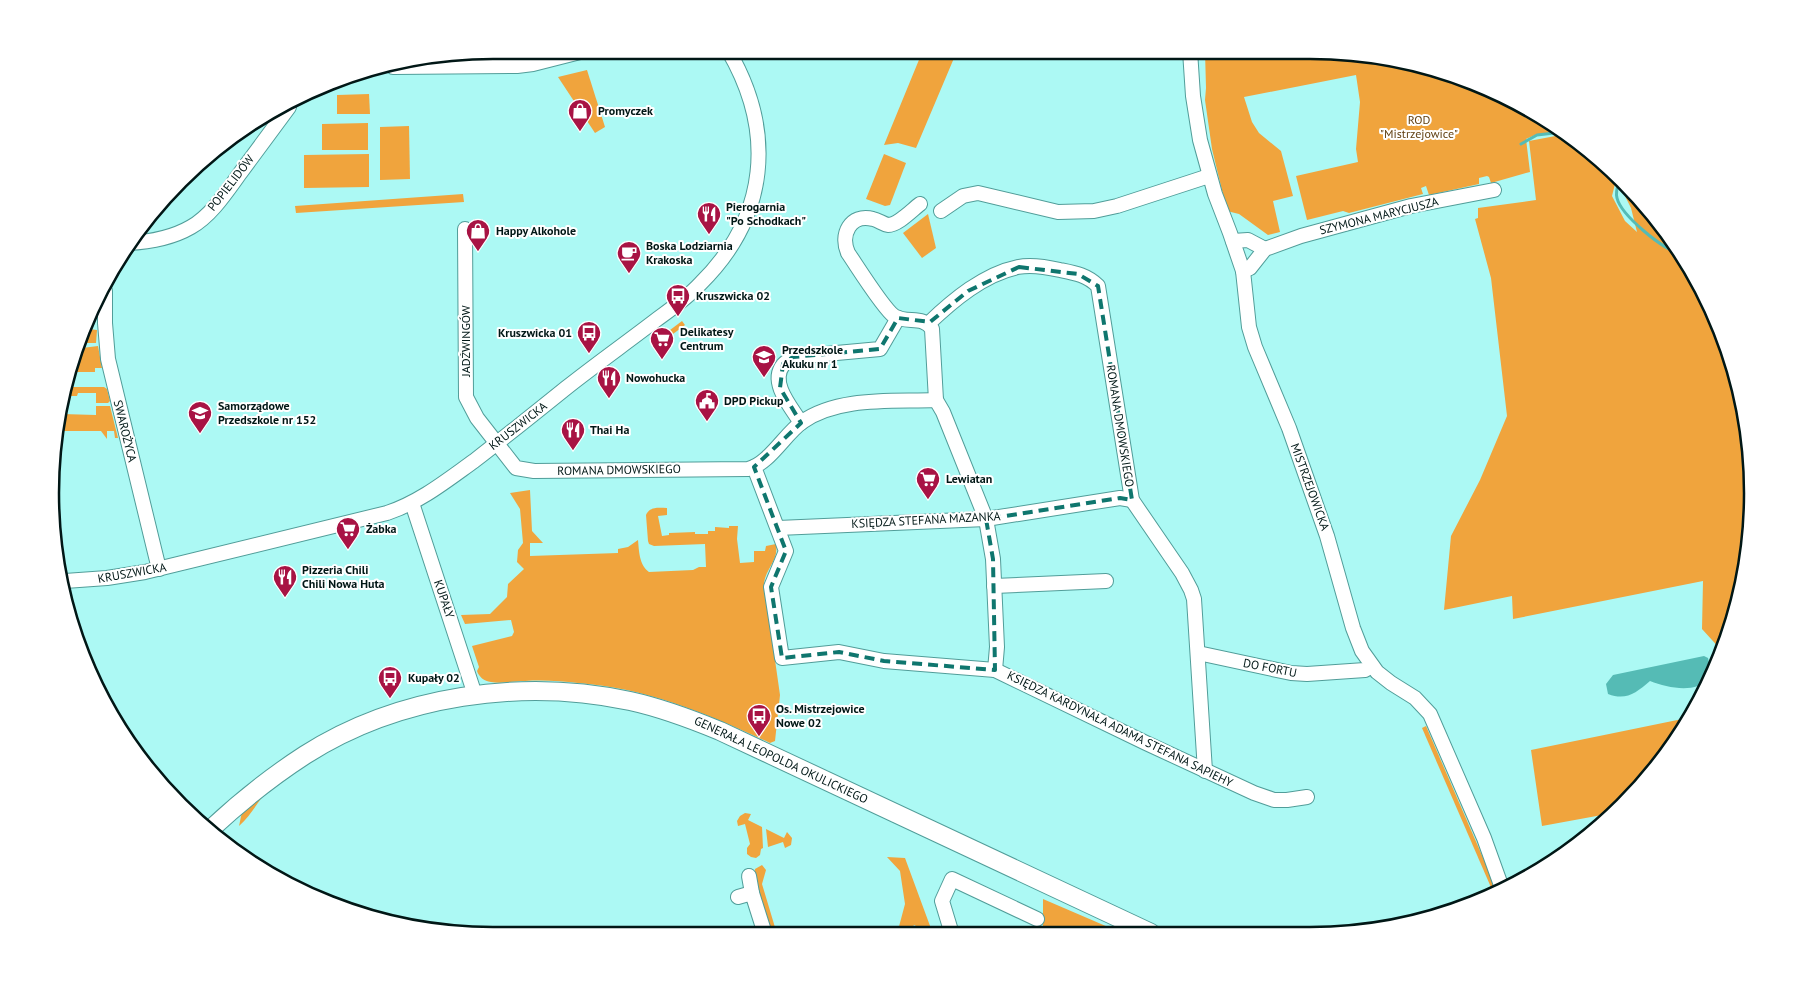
<svg xmlns="http://www.w3.org/2000/svg" width="1803" height="986" font-family="'PT Sans',sans-serif">
<rect width="100%" height="100%" fill="#acf9f4"/>
<g fill="#f0a43d">
<path d="M923,50L957,51L916,148L898,143L884,145Z"/>
<path d="M1205,51H1339L1425,65L1531,109L1562,131L1535,135L1526,139L1530,172L1526,173L1491,183L1489,177L1487,176L1479,178V184L1429,195L1426,186L1421,188L1423,194L1349,213L1343,211L1307,220L1296,176L1358,162L1356,149L1360,102L1356,75L1244,97L1252,122L1259,133L1281,151L1293,196L1273,201L1280,232L1268,235L1239,214L1227,211L1212,149L1205,100L1206,88Z"/>
<path d="M587,70L605,127L595,133L558,77Z"/>
<path d="M369,94L370,114H337V95Z"/>
<path d="M368,123V150H322V124Z"/>
<path d="M409,126L410,179L380,180V127Z"/>
<path d="M1566,134L1602,160L1612,171L1616,180L1612,196L1625,221L1637,232L1631,208L1624,194V183L1661,223L1707,297L1738,378L1752,464L1749,551L1730,635L1722,651L1702,629L1703,581L1513,619L1512,596L1444,610L1451,536L1480,480L1507,416L1491,278L1475,219L1478,218V208L1536,200L1529,141Z"/>
<path d="M369,154V187L304,188V155Z"/>
<path d="M884,154L906,163L890,205L885,206L866,199Z"/>
<path d="M463,194L464,202L296,213L295,206Z"/>
<path d="M928,214L936,248L922,258L903,233Z"/>
<path d="M682,321L685,325L657,346L654,342Z"/>
<path d="M88,329L97,330L96,343H82Z"/>
<path d="M98,346L102,368H95V372H68L75,357H81L82,348Z"/>
<path d="M64,387H104L107,389L110,401L108,403H96V393H78L77,396H63Z"/>
<path d="M96,406H110L118,438H115L114,431H107V439L101,431H60L62,414L96,415Z"/>
<path d="M530,490L532,531L543,543H530V556L618,553V549L628,547L638,540C639,550 639,565 649,572L693,570L699,567H706L705,544L654,546L649,544L648,541L646,515C650,506 659,508 667,508V515L658,516L662,536L669,535V533L695,532V534H708V531H715V527L729,528V526H738L737,539L740,563L754,562V551H765L766,546L776,544C779,560 766,568 764,583L780,695L775,741L770,743C708,714 647,688 578,683C561,681 543,680 525,681C514,681 501,684 491,682C484,681 479,677 477,671L479,667L472,646L512,636L514,632L511,620L465,624L461,615L490,614L507,597L508,584L524,569L517,562L518,550L523,543L520,509L510,493Z"/>
<path d="M1692,717L1643,785L1604,820L1602,815L1542,826L1531,750Z"/>
<path d="M1426,726L1487,867L1495,891L1493,892L1422,728Z"/>
<path d="M270,788C258,800 252,815 239,826L242,812Z"/>
<path d="M745,813L751,814L748,820L762,827L763,848L761,849L760,855L756,858L751,857L747,854V848L750,844L745,824L738,826L737,821L740,816Z"/>
<path d="M766,829L784,838L787,832L792,838L791,845L785,848L783,842L768,847Z"/>
<path d="M887,857L905,858L933,934H908L909,930L916,927L915,925L908,928L905,934H897L905,904L900,871Z"/>
<path d="M762,865L766,870L762,884L777,934H772L754,878L755,869Z"/>
<path d="M1043,899L1122,933H1043Z"/>
</g>
<path fill="#55bbb5" d="M1704,656L1708,658L1711,671L1710,678C1695,694 1669,688 1650,681C1636,693 1626,701 1608,694L1606,684L1613,675Z"/>
<g fill="none" stroke-linecap="round" stroke-linejoin="round">
<g stroke="#55bbb5" stroke-width="3">
<path d="M1521,144L1537,135L1563,132"/>
<path d="M1620,179C1618,185 1615,191 1617,198C1621,215 1663,250 1680,253"/>
</g>
<g stroke="#519d99" stroke-width="16">
<g id="minor">
<path d="M1190,51L1193,96L1200,140L1215,194L1230,233L1243,271L1249,327L1255,347L1289,428L1327,536L1353,628L1362,651L1377,672L1391,683L1415,698L1430,714L1484,838L1502,888"/>
<path d="M393,67L517,66L533,64L588,50"/>
<path d="M920,204C912,210 898,225 888,225C883,224 878,220 873,219C850,213 840,235 848,253C857,266 883,308 894,316C907,324 923,315 932,329L936,400L943,412L986,519L993,559L997,647L995,670"/>
<path d="M941,211L963,196L978,193L1058,212L1094,211L1117,206L1209,176"/>
<path d="M465,229L466,397L477,418L516,468L534,471L748,469C769,464 785,434 802,422C839,396 894,402 936,400"/>
<path d="M1233,241L1248,240L1265,249"/>
<path d="M128,243C150,242 172,238 191,227C212,215 227,191 241,172C257,150 273,129 289,107"/>
<path d="M1243,271L1250,268L1265,249L1301,236L1411,206L1494,190"/>
<path d="M105,291V323L108,359L159,569"/>
<path d="M928,324C953,300 984,274 1018,267C1032,264 1047,267 1060,270C1075,273 1087,275 1098,286L1132,500L1182,573L1191,590L1194,599L1205,771"/>
<path d="M801,423C792,408 769,383 783,365C785,362 790,360 793,357L880,349L898,318"/>
<path d="M754,467L786,551L771,587L782,658L839,652L884,661L995,670L1146,743L1254,793L1274,800H1287L1307,797"/>
<path d="M412,503L475,695"/>
<path d="M778,528L986,519L1120,498L1132,500"/>
<path d="M65,581L107,578L145,572L387,513C420,502 446,481 474,461C505,437 535,413 566,388C595,365 626,343 656,320C671,309 687,298 700,284C768,217 776,132 728,50"/>
<path d="M994,586L1106,581"/>
<path d="M1198,653L1291,673L1307,674L1365,670L1372,666"/>
<path d="M749,876L752,893"/>
<path d="M738,897L752,893L765,934"/>
<path d="M952,934L942,901L952,879L1037,919"/>
</g>
</g>
<g stroke="#519d99" stroke-width="20">
<path id="major" d="M212,828C241,801 271,777 305,755C399,695 522,678 630,701C662,708 691,719 720,731L1151,933"/>
</g>
<use href="#minor" stroke="#fff" stroke-width="14"/>
<use href="#major" stroke="#fff" stroke-width="18"/>
</g>
<path fill="none" stroke="#0f766e" stroke-width="4" stroke-dasharray="10 6" stroke-linejoin="round" d="M1019,267L1078,274L1098,286L1132,500L1120,498L986,519L993,559L995,670L884,661L839,652L782,658L771,587L786,551L754,467L801,423L780,388L783,364L793,357L880,349L898,318L930,322L968,291Z"/>
<defs>
<g id="shop-pin" transform="scale(1.25)"><path d="M0 17L-7.5 6A9.5 9.5 0 1 1 7.5 6Z" fill="#a81344" stroke="#fff"/><path d="M-5-2.5h2.3a2.7 3.5 0 0 1 5.4 0H5L5.5 6h-11ZM-1.5-2.5h3a1.5 2.3 0 0 0-3 0Z" fill="#fff"/></g>
<g id="restaurant-pin" transform="scale(1.25)"><path d="M0 17L-7.5 6A9.5 9.5 0 1 1 7.5 6Z" fill="#a81344" stroke="#fff"/><path d="M-5-6h1v4h1v-4h1v4h1v-4h1v5L-1.5 .5V6h-2V.5L-5-1ZM5-6V6H3V1.5H1.5Q1.5-4 5-6Z" fill="#fff"/></g>
<g id="cafe-pin" transform="scale(1.25)"><path d="M0 17L-7.5 6A9.5 9.5 0 1 1 7.5 6Z" fill="#a81344" stroke="#fff"/><path d="M-5.5-4.5H6V0H3Q3 3.5 0 3.5H-2.5Q-5.5 3.5-5.5 0ZM3-3.2v2h1.7v-2ZM-6 4.5H4V6H-6Z" fill="#fff"/></g>
<g id="bus-pin" transform="scale(1.25)"><path d="M0 17L-7.5 6A9.5 9.5 0 1 1 7.5 6Z" fill="#a81344" stroke="#fff"/><path d="M-5-6H5V4H4V6H2V4H-2V6H-4V4H-5ZM-3.5-4V0h7V-4ZM-3.5 1.2v1.5H-2V1.2ZM2 1.2v1.5H3.5V1.2Z" fill="#fff"/></g>
<g id="supermarket-pin" transform="scale(1.25)"><path d="M0 17L-7.5 6A9.5 9.5 0 1 1 7.5 6Z" fill="#a81344" stroke="#fff"/><path d="M-6-5.5h2.5l.6 2H6L4.5 2H-2.5L-4.4-4H-6ZM-1.5 3.2a1.3 1.3 0 1 0 .1 0ZM3 3.2a1.3 1.3 0 1 0 .1 0Z" fill="#fff"/></g>
<g id="school-pin" transform="scale(1.25)"><path d="M0 17L-7.5 6A9.5 9.5 0 1 1 7.5 6Z" fill="#a81344" stroke="#fff"/><path d="M0-5L7-2L0 1L-7-2ZM-4 1L0 2.5L4 1V4Q0 6-4 4Z" fill="#fff"/></g>
<g id="civic-pin" transform="scale(1.25)"><path d="M0 17L-7.5 6A9.5 9.5 0 1 1 7.5 6Z" fill="#a81344" stroke="#fff"/><path d="M-.6-6.5H3V-4.5H.6V-3L4-1V1h2V6H-6V1h2V-1L-.6-3ZM-1.2 2.5V6h2.4V2.5Z" fill="#fff"/></g>
</defs>
<g fill-rule="evenodd">
<use href="#shop-pin" x="580" y="111"/>
<use href="#restaurant-pin" x="709" y="214"/>
<use href="#shop-pin" x="478" y="231"/>
<use href="#cafe-pin" x="629" y="253"/>
<use href="#bus-pin" x="678" y="296"/>
<use href="#bus-pin" x="589" y="333"/>
<use href="#supermarket-pin" x="662" y="339"/>
<use href="#school-pin" x="764" y="357"/>
<use href="#restaurant-pin" x="609" y="378"/>
<use href="#civic-pin" x="707" y="401"/>
<use href="#school-pin" x="200" y="413"/>
<use href="#restaurant-pin" x="573" y="430"/>
<use href="#supermarket-pin" x="928" y="479"/>
<use href="#supermarket-pin" x="348" y="529"/>
<use href="#restaurant-pin" x="285" y="577"/>
<use href="#bus-pin" x="390" y="678"/>
<use href="#bus-pin" x="759" y="716"/>
</g>
<g text-anchor="middle" stroke-width="4" stroke-linejoin="round" paint-order="stroke">
<g font-size="12" font-weight="bold" fill="#011716" stroke="#fff" text-anchor="start">
<text x="598" y="115">Promyczek</text>
<text x="726" y="211">Pierogarnia<tspan x="726" dy="14">"Po Schodkach"</tspan></text>
<text x="496" y="235">Happy Alkohole</text>
<text x="646" y="250">Boska Lodziarnia<tspan x="646" dy="14">Krakoska</tspan></text>
<text x="696" y="300">Kruszwicka 02</text>
<text x="680" y="336">Delikatesy<tspan x="680" dy="14">Centrum</tspan></text>
<text x="572" y="337" text-anchor="end">Kruszwicka 01</text>
<text x="782" y="354">Przedszkole<tspan x="782" dy="14">Akuku nr 1</tspan></text>
<text x="626" y="382">Nowohucka</text>
<text x="724" y="405">DPD Pickup</text>
<text x="218" y="410">Samorządowe<tspan x="218" dy="14">Przedszkole nr 152</tspan></text>
<text x="590" y="434">Thai Ha</text>
<text x="946" y="483">Lewiatan</text>
<text x="366" y="533">Żabka</text>
<text x="302" y="574">Pizzeria Chili<tspan x="302" dy="14">Chili Nowa Huta</tspan></text>
<text x="408" y="682">Kupały 02</text>
<text x="776" y="713">Os. Mistrzejowice<tspan x="776" dy="14">Nowe 02</tspan></text>
</g>
<g font-size="12" fill="#624113" stroke="#fff">
<text x="1419" y="124">ROD<tspan x="1419" dy="14">"Mistrzejowice"</tspan></text>
</g>
<g font-size="12" fill="#011716" stroke="#fff">
<text transform="translate(231 183) rotate(-52)" y="4">POPIELIDÓW</text>
<text transform="translate(1379 216) rotate(-14)" y="4">SZYMONA MARYCJUSZA</text>
<text transform="translate(466 341) rotate(-90)" y="4">JADŹWINGÓW</text>
<text transform="translate(518 426) rotate(-38)" y="4">KRUSZWICKA</text>
<text transform="translate(1120 426) rotate(81)" y="4">ROMANA DMOWSKIEGO</text>
<text transform="translate(125 431) rotate(76)" y="4">SWAROŻYCA</text>
<text transform="translate(619 470) rotate(-1)" y="4">ROMANA DMOWSKIEGO</text>
<text transform="translate(1310 487) rotate(70)" y="4">MISTRZEJOWICKA</text>
<text transform="translate(926 520) rotate(-3)" y="4">KSIĘDZA STEFANA MAZANKA</text>
<text transform="translate(132 573) rotate(-10)" y="4">KRUSZWICKA</text>
<text transform="translate(444 599) rotate(71)" y="4">KUPAŁY</text>
<text transform="translate(1270 668) rotate(11)" y="4">DO FORTU</text>
<text transform="translate(1120 729) rotate(26)" y="4">KSIĘDZA KARDYNAŁA ADAMA STEFANA SAPIEHY</text>
<text transform="translate(781 760) rotate(25)" y="4">GENERAŁA LEOPOLDA OKULICKIEGO</text>
</g>
</g>
<path d="M0 0H1803V986H0ZM493 59H1310A434 434 0 0 1 1744 493V493A434 434 0 0 1 1310 927H493A434 434 0 0 1 59 493V493A434 434 0 0 1 493 59Z" fill="#fff" fill-rule="evenodd"/>
<path fill="none" stroke="#011716" stroke-width="2.5" d="M493 59H1310A434 434 0 0 1 1744 493V493A434 434 0 0 1 1310 927H493A434 434 0 0 1 59 493V493A434 434 0 0 1 493 59Z"/>
</svg>
